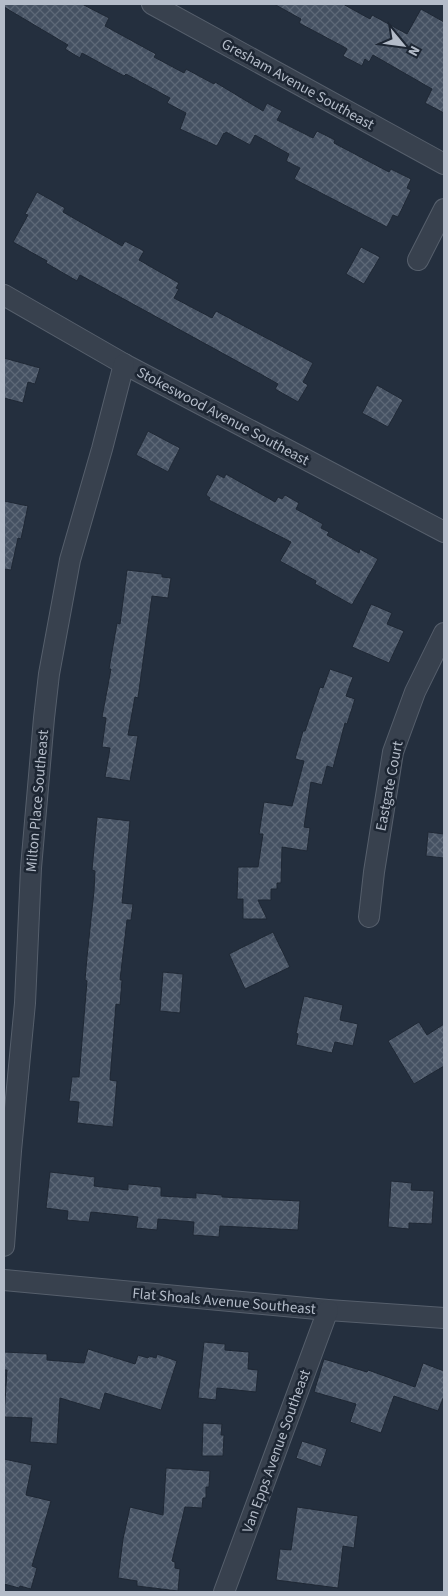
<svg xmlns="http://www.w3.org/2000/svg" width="448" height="1596" font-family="'Source Sans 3',sans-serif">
<defs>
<pattern id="building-cross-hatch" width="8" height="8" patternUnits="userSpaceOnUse" patternTransform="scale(1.25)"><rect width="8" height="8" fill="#455162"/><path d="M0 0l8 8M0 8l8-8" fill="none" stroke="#5d6877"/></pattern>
</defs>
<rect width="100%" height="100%" fill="#242f3e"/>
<g fill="url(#building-cross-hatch)" stroke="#1f2835">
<path d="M4,4H82L109,18L105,26L156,54L154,57L184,73L186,69L214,84L215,82L263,111L267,103L282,111L277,120L313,138L317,131L335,140L334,143L389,172L391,169L411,179L407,188L411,190L398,217L393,215L387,227L294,179L300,168L286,161L289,154L255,135L250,145L226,132L225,134L224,133L217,146L180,129L186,113L167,103L170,98L126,74L124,76L82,53L80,58L65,49L68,45L4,7Z"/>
<path d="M274,4H343L370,19L372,15L407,34L421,9L444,22V113L425,103L432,89L373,55L369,62L365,59L362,66L343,56L347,49L344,47L299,23L301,19Z"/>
<path d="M37,192L65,208L63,212L122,246L125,241L144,251L139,260L179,283L176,288L179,289L174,298L212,318L216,311L313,363L303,382L308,385L298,402L275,389L278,384L264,376L80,275L77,281L46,263L47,261L13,242L28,215L25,214Z"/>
<path d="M361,247L380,257L364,284L346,274Z"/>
<path d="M4,358L40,368L35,384L28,382L23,403L4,398Z"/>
<path d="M377,385L403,400L388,427L362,413Z"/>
<path d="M148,431L180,448L168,472L136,455Z"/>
<path d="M217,474L224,478L226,474L275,502L278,497L282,499L285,495L299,503L296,509L323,524L321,528L329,532L327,535L359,553L360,549L378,559L352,605L315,584L316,581L280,561L291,542L209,500L210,498L206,495Z"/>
<path d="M4,501L28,506L21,539L18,538L11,570L4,569Z"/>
<path d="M127,570L162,574V577L171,578L168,598L152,596L138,698L135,697L128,735L138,736L130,781L105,777L110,748L102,747L106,718L102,717L111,669H109L117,623L120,624Z"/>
<path d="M371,604L392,613L387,624L404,631L389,663L352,647Z"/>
<path d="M330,669L353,677L346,696L355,699L347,724L345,723L333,768L327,766L322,785L311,782L304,827L310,828L307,851L282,847L281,883H277V889H271V900H258L267,919H243V899H237L238,867H258L263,834H259L264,802L292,806L304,761L295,759L303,731H305L320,687L323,688Z"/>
<path d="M97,817L130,821L122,903L133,904L131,920H127L120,980H122L120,1005L116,1004L110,1080L117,1081L113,1127L77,1123L79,1102L69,1101L72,1077H79L87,981L85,980L87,957L94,891L95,871L92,870Z"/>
<path d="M428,832L444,834V858L426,856Z"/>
<path d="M273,932L290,967L245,989L229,954Z"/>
<path d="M163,972L183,974L180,1013L160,1011Z"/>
<path d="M304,996L343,1005L340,1020L358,1024L353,1046L335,1042L332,1053L296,1045L298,1034L296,1033Z"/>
<path d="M419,1022L427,1035L444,1024V1066L414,1084L388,1041Z"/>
<path d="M50,1172L95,1177L94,1186L128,1190V1184L161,1187V1196L196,1198V1193L222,1195V1197L300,1201L298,1230L220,1226L219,1237L193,1235L194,1222L158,1219L157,1230L136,1228L138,1217L91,1212L89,1222L67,1220L68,1211L46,1208Z"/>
<path d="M391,1181L412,1183L411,1190L434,1191L432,1224L409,1223V1229L388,1227Z"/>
<path d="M204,1342L225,1344V1350L249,1352L248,1369L258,1370L256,1392L217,1388L216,1400L198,1398Z"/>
<path d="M88,1349L135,1364L138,1355L148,1358L149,1356L156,1358L157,1354L177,1361L161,1410L105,1393L100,1410L60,1398L57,1444L30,1442L32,1418L4,1417L7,1370H4V1352L47,1354V1360L84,1363Z"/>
<path d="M324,1359L367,1372L368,1370L415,1387L423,1363L444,1371V1396L438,1411L394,1396L381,1433L350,1422L356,1404L314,1392Z"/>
<path d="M203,1423L222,1424L221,1435H224L223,1456H202Z"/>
<path d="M302,1441L327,1449L321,1467L296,1458Z"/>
<path d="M4,1459L32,1465L26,1495L51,1501L32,1566L37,1568L31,1589L20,1586L19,1588L4,1584Z"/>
<path d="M166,1468L210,1471L209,1487H206V1498H203L202,1508L185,1507L172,1561L175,1562V1568L180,1569L178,1591L137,1586V1581L118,1578L123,1539L130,1507L163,1515Z"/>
<path d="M297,1507L358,1516L354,1548L343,1546L338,1588L276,1580L280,1549L291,1550Z"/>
</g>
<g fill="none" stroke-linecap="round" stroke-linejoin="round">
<g stroke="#565f6c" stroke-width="22">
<g id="minor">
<path d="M152,4L444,164"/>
<path d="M418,260L444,209"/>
<path d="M4,295L124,364L444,532"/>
<path d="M369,917L374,872L393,752L415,692L444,633"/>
<path d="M4,1246L11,1151L25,1003L31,868L44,718L49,674L70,560L102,449L124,364"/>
<path d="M4,1280L328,1310L444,1318"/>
<path d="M224,1592L328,1310"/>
</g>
</g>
<use href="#minor" stroke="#38414e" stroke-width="20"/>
</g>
<g text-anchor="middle" stroke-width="5" stroke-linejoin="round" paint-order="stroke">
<g font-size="15" fill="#b4bcc9" stroke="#1d2633">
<text transform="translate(298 84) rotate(29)" y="5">Gresham Avenue Southeast</text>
<text transform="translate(223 416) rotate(28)" y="5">Stokeswood Avenue Southeast</text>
<text transform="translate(389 786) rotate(-79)" y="5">Eastgate Court</text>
<text transform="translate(37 801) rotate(-85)" y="5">Milton Place Southeast</text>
<text transform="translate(224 1301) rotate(5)" y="5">Flat Shoals Avenue Southeast</text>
<text transform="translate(276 1451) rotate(-70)" y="5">Van Epps Avenue Southeast</text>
</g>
</g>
<rect width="448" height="1596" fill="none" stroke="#b4bcc9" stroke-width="10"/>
<g transform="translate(403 45) rotate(119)" stroke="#1d2633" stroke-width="4" paint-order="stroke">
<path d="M0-4L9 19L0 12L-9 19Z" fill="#b4bcc9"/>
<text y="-8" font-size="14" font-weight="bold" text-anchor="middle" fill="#b4bcc9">N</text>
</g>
</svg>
